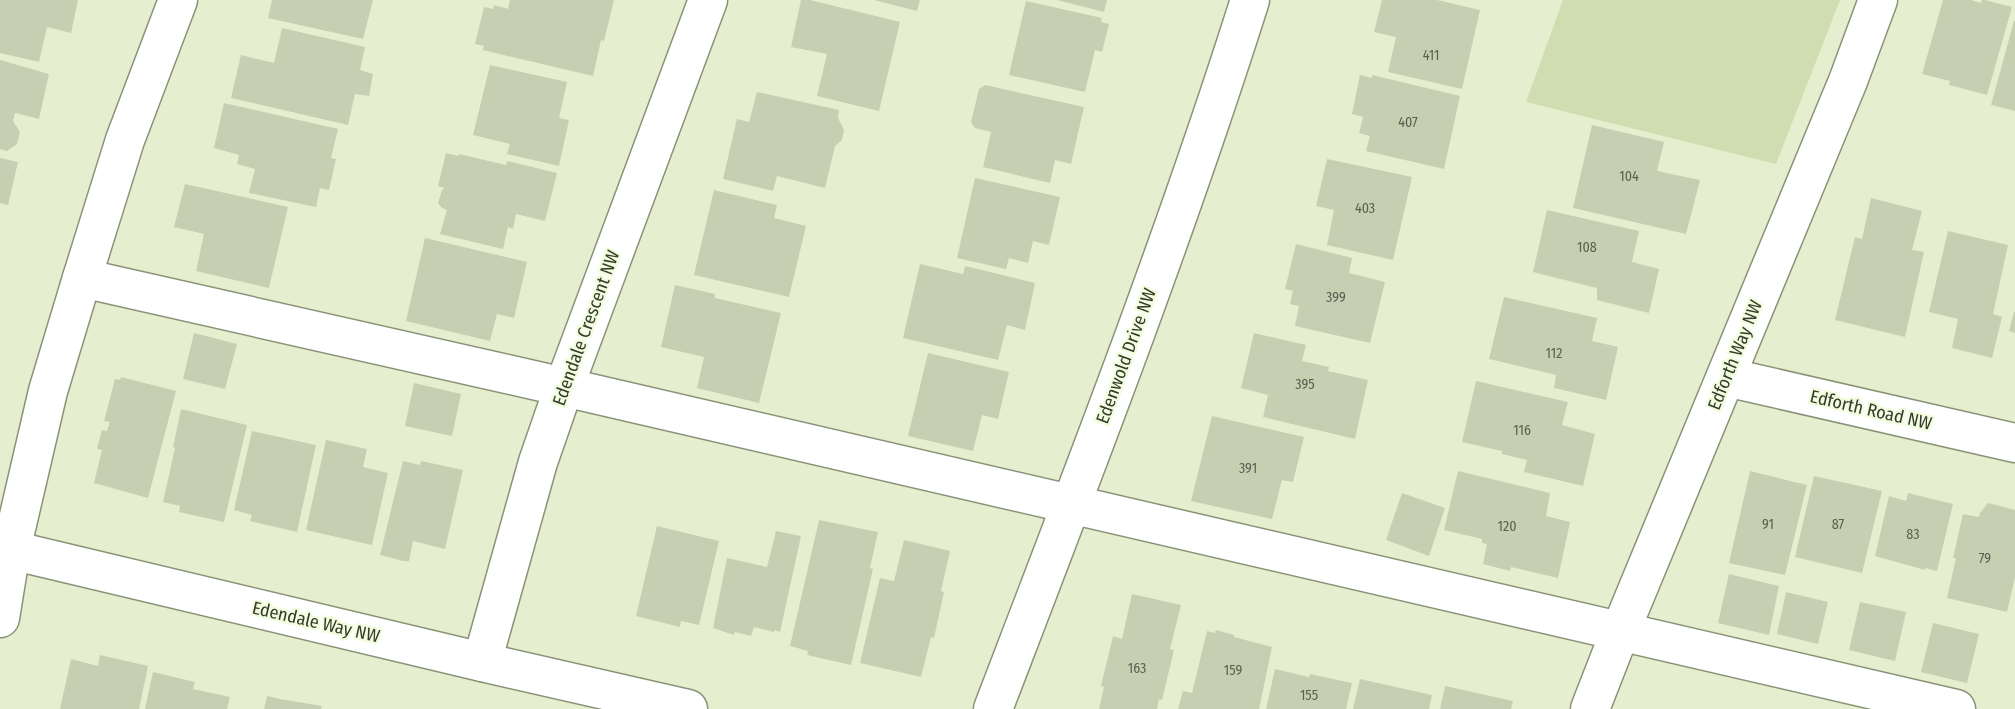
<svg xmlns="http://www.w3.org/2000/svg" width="2015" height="709" font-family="'Fira Sans Condensed',sans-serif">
<rect width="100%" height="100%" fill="#e5efd0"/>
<path fill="#cfddb0" d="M1563,0H1840L1776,164L1526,102Z"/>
<g fill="#c6cfb2">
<path d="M0,0H78L71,33L47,27L39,62L0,53Z"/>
<path d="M272,0H373L363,39L268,18Z"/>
<path d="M510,0H614L604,41L601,40L593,76L483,50L484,46L475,44L484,7L493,9L494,5L508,9Z"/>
<path d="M801,0H810L900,22L879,111L817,96L827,54L791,47Z"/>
<path d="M874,0H920L917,11Z"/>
<path d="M1057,0H1107L1104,12Z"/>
<path d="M1382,0H1437L1480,10L1462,89L1388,72L1396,37L1374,32Z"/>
<path d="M1943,0H1971L1981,3L1982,0H1985L2012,7L1987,95L1949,85L1950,81L1922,74Z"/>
<path d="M1026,1L1102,18L1101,22L1109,24L1102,52L1095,50L1085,92L1009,75Z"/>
<path d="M2014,21H2015V111L1991,105Z"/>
<path d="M282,28L365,47L360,70L373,74L369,96L355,94L348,125L231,98L241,55L274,63Z"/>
<path d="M0,60L49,74L39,119L15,113L13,121L20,132L17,144L7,151L0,149Z"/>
<path d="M490,65L567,82L559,118L569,120L559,166L507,154L510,144L473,135Z"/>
<path d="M1360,75L1372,78V75L1460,96L1444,169L1366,151L1370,136L1359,133L1363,117L1352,114Z"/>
<path d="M985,85L1084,107L1071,164L1055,160L1050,183L983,167L991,132L975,128L971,122L979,89Z"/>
<path d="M757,92L839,110L838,118L844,130L842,140L835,146L825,188L777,176L773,191L723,179L737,119L749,122Z"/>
<path d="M224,103L338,129L331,158L336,159L329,190L320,188L316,207L249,193L255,169L237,164L239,155L214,148Z"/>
<path d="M1592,125L1664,142L1657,171L1700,180L1686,234L1573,208Z"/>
<path d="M446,153L459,156V154L506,165L507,161L557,173L545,221L516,214L513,229L508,227L503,249L440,234L447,210L442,208L438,203L442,190L445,188L438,186Z"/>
<path d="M0,158L18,162L8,205L0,203Z"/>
<path d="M1327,159L1412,177L1393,260L1327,245L1334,210L1316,206Z"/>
<path d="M975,178L1060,197L1049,245L1033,241L1028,263L1009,258L1006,269L957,258Z"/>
<path d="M185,184L288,207L269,288L196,271L204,234L174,227Z"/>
<path d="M714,190L777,205L774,218L806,226L789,297L694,275Z"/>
<path d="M1871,198L1922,211L1912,250L1924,252L1905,337L1835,320L1855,237L1862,239Z"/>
<path d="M1547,210L1639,231L1632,262L1659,269L1649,313L1597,300V288L1533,272Z"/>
<path d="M1948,231L2008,245L1993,314L2002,317L1992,358L1952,348L1958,319L1929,312Z"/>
<path d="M425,238L527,262L514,318L497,314L490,341L406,321Z"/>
<path d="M1296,244L1352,258L1349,273L1385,282L1370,343L1295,326L1299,306L1290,304L1293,291L1285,289Z"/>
<path d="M920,264L963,274L965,266L1035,283L1025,330L1007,325L998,360L903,338Z"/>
<path d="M675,285L715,294V298L781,313L759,403L697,388L704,357L661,347Z"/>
<path d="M1504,297L1597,318L1592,341L1618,347L1606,400L1554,388L1556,375L1489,359Z"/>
<path d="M2014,312H2015V333L2009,331Z"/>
<path d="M194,333L237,344L225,389L183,379Z"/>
<path d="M1254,333L1306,345L1302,361L1329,367L1328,371L1368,380L1355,439L1263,417L1268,395L1241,388Z"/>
<path d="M928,353L1009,372L998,419L982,415L973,451L908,436Z"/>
<path d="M121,377L176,391L148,498L94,483L102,450L97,449L102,430L107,431L110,422L104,421L115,379L120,380Z"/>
<path d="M1476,381L1568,402L1562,425L1595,434L1583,486L1524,472L1527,460L1502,454V451L1462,442Z"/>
<path d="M414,383L461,394L452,436L405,426Z"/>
<path d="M181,409L247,425L224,522L179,512L180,506L163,502L175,448L173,447Z"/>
<path d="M1212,416L1304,437L1293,482L1282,480L1272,519L1191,501Z"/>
<path d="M252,431L316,445L297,532L250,521L252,515L234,510Z"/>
<path d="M326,440L367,449L363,467L388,473L372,545L306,530Z"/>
<path d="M403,461L420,465L421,461L463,470L445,549L413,541L409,561H403L380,555Z"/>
<path d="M1458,471L1550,493L1546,516L1570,522L1558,578L1511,567L1510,571L1483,564L1487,544L1482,543V539L1444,530Z"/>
<path d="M1750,471L1807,485L1785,575L1729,563Z"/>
<path d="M1814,476L1882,491L1862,573L1795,557Z"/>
<path d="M1402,493L1445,508L1429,556L1386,540Z"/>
<path d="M1908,493L1953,504L1937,571L1925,568V570L1875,556L1889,496L1906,501Z"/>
<path d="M1988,503L2015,510V577L2007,612L1947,598L1956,558H1953L1963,514L1979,517L1980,513Z"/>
<path d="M819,520L878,532L870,568L873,569L851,665L807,655L808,651L790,646Z"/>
<path d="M657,526L719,541L699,625L681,621L680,627L636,616Z"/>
<path d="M776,531L801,536L780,632L775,630L774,632L754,627L751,636L735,632L734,635L713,628L727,558L767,567Z"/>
<path d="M904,540L950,551L941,591L944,592L934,638L931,637L921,677L860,663L880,578L894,581Z"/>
<path d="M1729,574L1779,586L1769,635L1718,623Z"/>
<path d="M1786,592L1828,602L1818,644L1777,634Z"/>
<path d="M1132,594L1181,605L1170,649L1174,650L1162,700L1159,699L1157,709H1099L1104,687L1101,686L1113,636L1122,639Z"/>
<path d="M1860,602L1906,612L1895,661L1849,650Z"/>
<path d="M1933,623L1979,634L1967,683L1921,672Z"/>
<path d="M1216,630L1234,635V637L1272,647L1259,709H1178L1183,691L1192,693L1207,631L1215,633Z"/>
<path d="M100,655L148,666L139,709H60L71,659L98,666Z"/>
<path d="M1275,669L1309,677L1310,674L1352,683L1346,709H1266Z"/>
<path d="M153,672L195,682L193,689L230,697L227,709H145Z"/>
<path d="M1360,679L1432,695L1429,709H1353Z"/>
<path d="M1445,686L1513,701L1511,709H1440Z"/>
<path d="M267,696L280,699L322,706L321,709H264Z"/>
</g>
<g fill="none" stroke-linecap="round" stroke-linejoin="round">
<g stroke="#8a9377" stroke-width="41">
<g id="minor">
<path d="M82,278L564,387L1956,709"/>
<path d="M1726,377L2015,443"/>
<path d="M11,550L48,391L82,278L125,140L178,0"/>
<path d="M0,618L11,550L482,662L688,709"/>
<path d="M482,662L538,462L564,387L708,0"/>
<path d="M993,709C1083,474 1174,240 1250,0"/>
<path d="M1590,709L1620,632L1848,81L1878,0"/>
</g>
</g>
<use href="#minor" stroke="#fff" stroke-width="38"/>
</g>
<g text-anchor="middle" stroke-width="5" stroke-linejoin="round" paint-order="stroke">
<g font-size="14" fill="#5a5f4f">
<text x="1431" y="60">411</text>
<text x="1408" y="127">407</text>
<text x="1629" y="181">104</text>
<text x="1365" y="213">403</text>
<text x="1587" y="252">108</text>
<text x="1336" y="302">399</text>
<text x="1554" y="358">112</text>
<text x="1305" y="389">395</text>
<text x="1522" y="435">116</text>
<text x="1248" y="473">391</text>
<text x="1768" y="529">91</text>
<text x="1838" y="529">87</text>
<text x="1507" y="531">120</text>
<text x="1913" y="539">83</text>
<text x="1985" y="563">79</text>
<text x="1137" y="673">163</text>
<text x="1233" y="675">159</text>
<text x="1309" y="700">155</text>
</g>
<g font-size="18" fill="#363a2e" stroke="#f2fdde">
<text transform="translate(586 328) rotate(-70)" y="6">Edendale Crescent NW</text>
<text transform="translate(1735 355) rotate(-68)" y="6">Edforth Way NW</text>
<text transform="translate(1126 356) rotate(-70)" y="6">Edenwold Drive NW</text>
<text transform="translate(1871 410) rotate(13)" y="6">Edforth Road NW</text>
<text transform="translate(316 622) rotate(13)" y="6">Edendale Way NW</text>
</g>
</g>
</svg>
